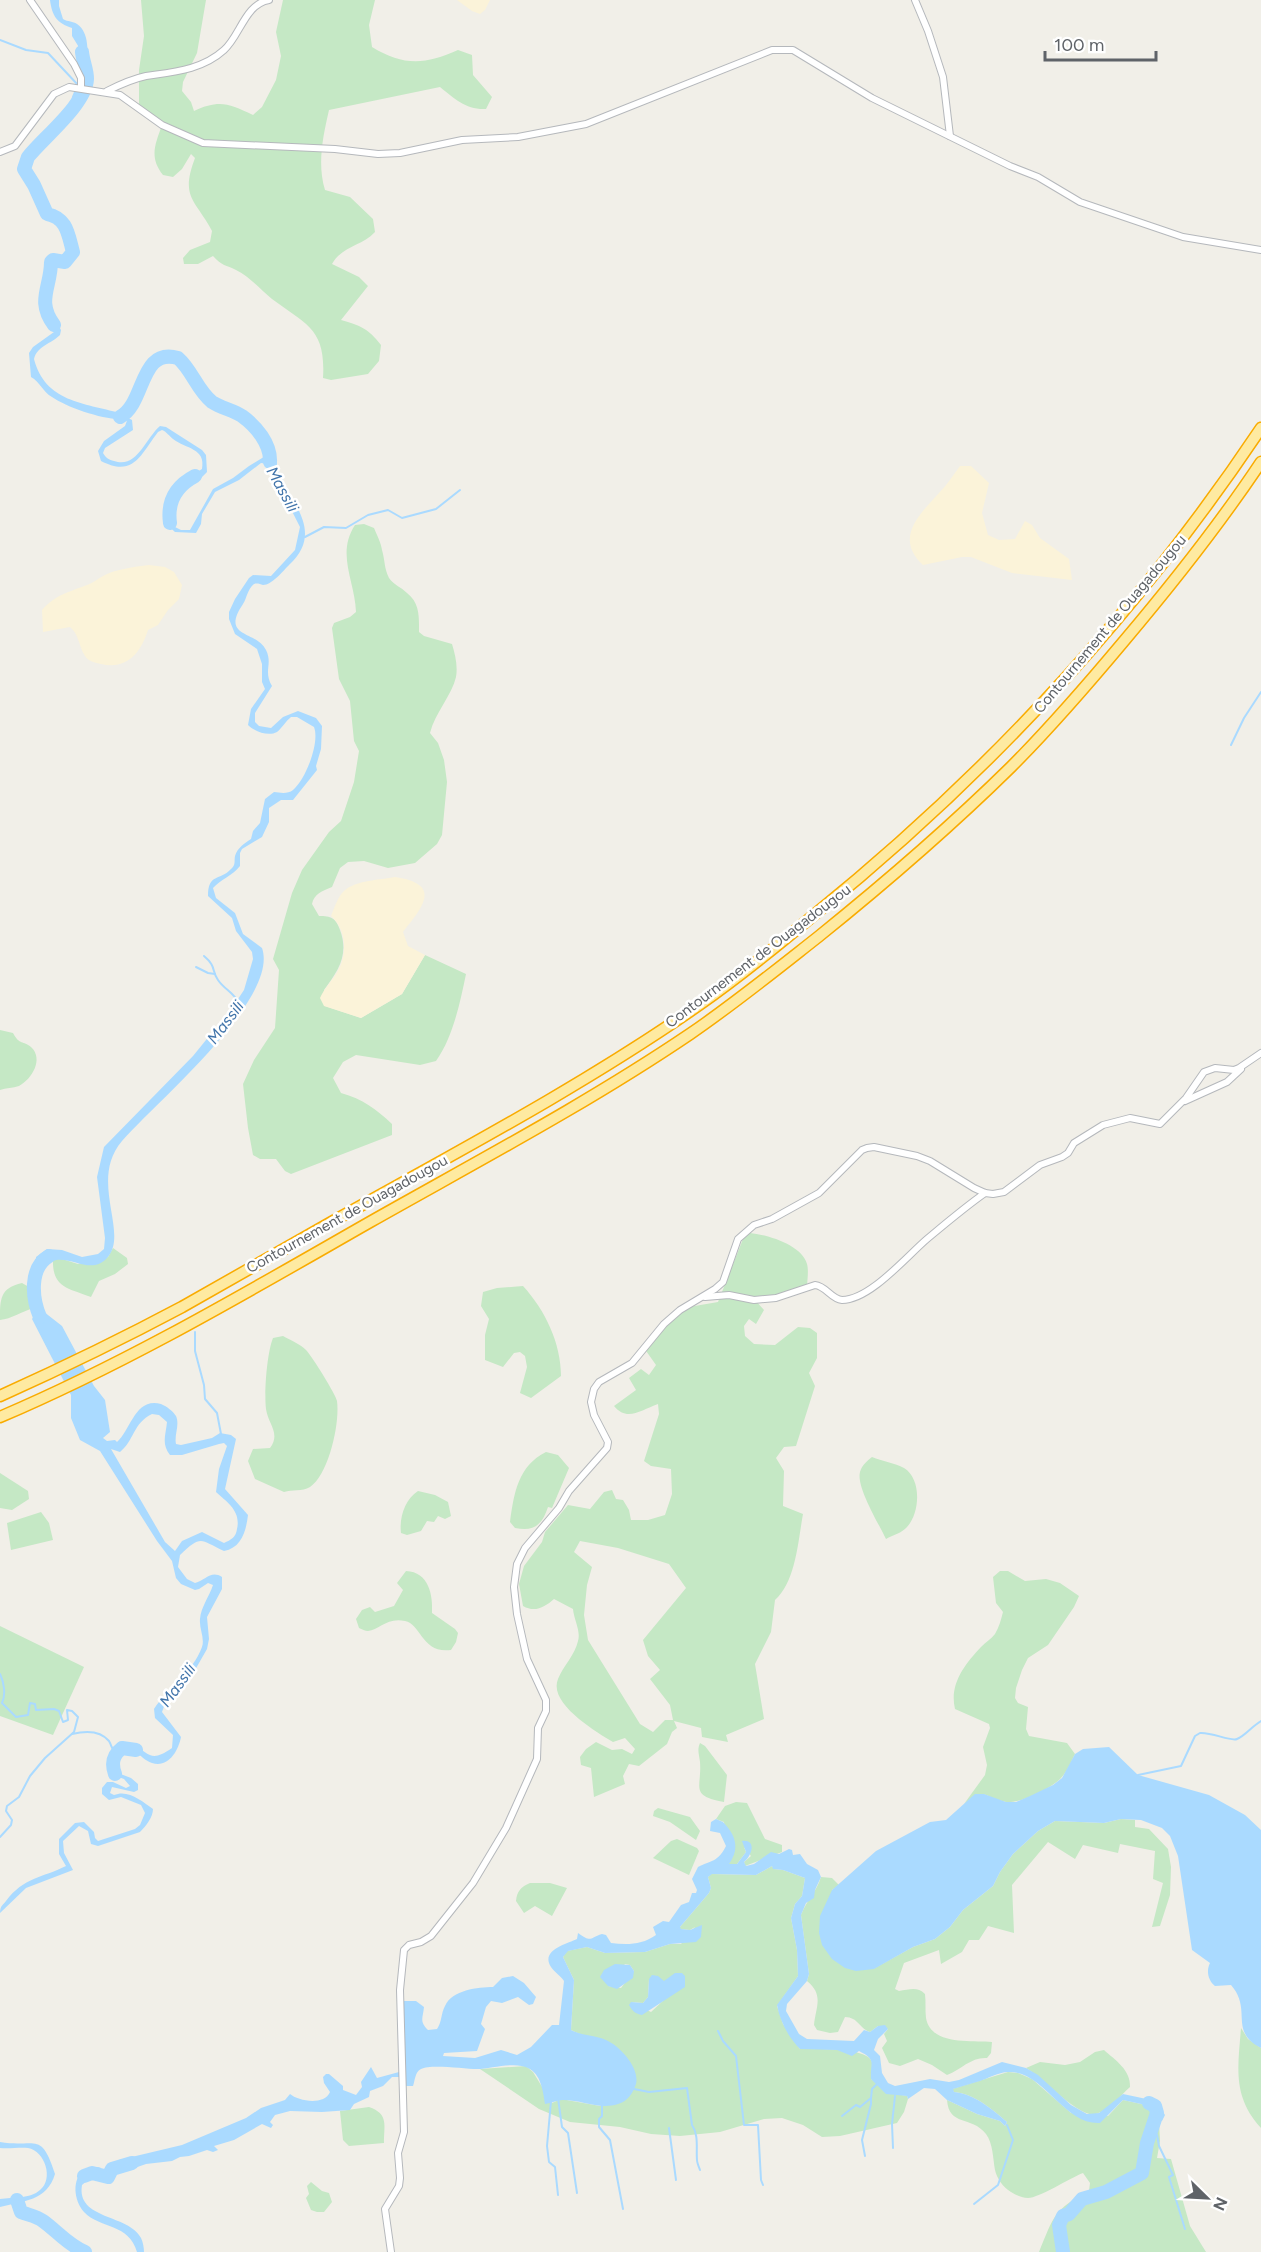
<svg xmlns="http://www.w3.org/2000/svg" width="1261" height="2252" font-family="Figtree,sans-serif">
<rect width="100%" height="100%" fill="#f1efe8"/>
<g fill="#c5e8c5" fill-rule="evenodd">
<path d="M141,0H206L197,53L183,82L182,91L191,102L194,111C220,99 229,104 253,115L262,107L276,80L281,56L276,32L283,0H375L369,25L372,47C403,66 425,65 458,50L472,55L473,75L492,97L486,109C466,110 455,99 440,87L329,110C323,136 317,164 325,190L350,197L373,219L375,232C361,247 343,245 332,264L359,277L368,286L341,320C361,326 368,328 381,345L379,361L368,374L331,380L323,378C326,329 307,325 272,299C260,289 250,277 236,270C226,265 222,266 213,256L198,264H184L183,258L190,250L210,242L212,231C195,199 180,198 195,158L191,154L182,169L173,177L163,175C149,157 155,145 162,125L139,108V70L144,36Z"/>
<path d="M364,524L374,528C377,535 381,543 382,550C385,560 384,568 389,578C394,585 401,587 407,593C420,603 419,617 419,632L424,636L452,644C455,654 458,666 456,677C452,695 435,713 430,733L438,743L444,760L447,782L442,835L437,844L415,863L388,868L364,861L348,862L340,868L332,887C322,891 314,894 312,904L319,916C331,916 336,918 340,930C349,954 339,970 324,990L325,1006L361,1018L402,994L425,955L466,974C460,1003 453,1037 436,1061L420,1065L356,1055L343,1062L333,1078L341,1093C363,1099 376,1109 392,1124V1135L291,1174L285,1171L276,1159H260L253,1155L248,1128L243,1084L254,1060L275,1028L279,970L273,959L292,893L302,870L329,832L341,821L354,782L359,751L354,741L350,701L339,679L332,628L334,623L350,617L356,612C355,581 336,554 355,525Z"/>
<path d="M0,1030L13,1033C20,1046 23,1040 31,1047C44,1059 32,1079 19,1086C13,1088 6,1088 0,1090Z"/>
<path d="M750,1233C768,1235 802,1245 807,1264C809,1271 807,1281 807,1288L755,1300L764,1310L756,1324L749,1319L744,1326L745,1336L754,1344L775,1345L798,1327L810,1328L817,1333V1358L809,1373L815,1386L796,1446L784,1447L776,1458L784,1471L783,1506L803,1514C798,1541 796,1581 775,1600L771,1632L755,1664L764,1719L726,1735L728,1742L702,1737L701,1728L674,1721L677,1728L672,1732L667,1744L639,1766L629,1764L623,1776L625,1784L594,1797L591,1768L581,1765L580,1757L586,1749L596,1742L612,1750L622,1749L632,1754L635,1749L625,1738L613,1742C595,1731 548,1703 558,1679C563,1666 575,1655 578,1641C581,1631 574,1620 573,1609L554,1599C545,1607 535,1613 523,1606L519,1584L524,1566L542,1542L545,1532L568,1505L590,1509L604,1492L612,1490L616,1499L623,1500L629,1510L631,1520H648L665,1515L672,1494L671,1469L651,1466L644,1461L659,1414L658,1404C641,1410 627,1422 614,1406L636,1390L629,1378L641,1369L649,1375L656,1365L644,1348L683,1308L718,1302L743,1239ZM580,1541L618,1548L669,1564L686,1588L643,1640L648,1656L660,1670L650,1679L670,1705L673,1720H665L653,1732L640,1724L588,1640L584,1615L587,1585L592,1567L574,1552Z"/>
<path d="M113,1248L127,1258L128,1264L115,1274L99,1281L91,1297C68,1288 52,1288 53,1259L59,1258L78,1264L108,1257Z"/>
<path d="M22,1283L34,1290V1308C23,1311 11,1319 0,1320C0,1299 0,1288 22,1283Z"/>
<path d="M523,1286C545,1310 561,1343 561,1376L531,1398L520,1393L527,1367L525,1356L520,1352L514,1353L503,1367L485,1360V1335L489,1319L481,1306L483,1292L497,1288Z"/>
<path d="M283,1336C290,1340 300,1344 306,1350C312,1356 336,1395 337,1401C340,1423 329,1474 310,1487C302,1492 292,1489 284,1492L255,1479L248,1461L253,1449L270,1448C281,1433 268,1424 266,1409C264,1392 267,1353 273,1338Z"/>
<path d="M546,1452L558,1455L569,1468L552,1508L548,1507C542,1525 534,1532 515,1528L510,1522C514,1493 518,1466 546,1452Z"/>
<path d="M872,1457C882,1461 895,1463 904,1468C922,1479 920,1513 907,1527C902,1533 893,1535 886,1539C879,1524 856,1487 860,1472C862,1465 867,1461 872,1457Z"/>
<path d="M0,1473L28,1491L29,1499L12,1510L0,1508Z"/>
<path d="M418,1491L435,1495L448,1502L451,1516L445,1519L438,1516L434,1522L427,1521L421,1531L407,1535L401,1533C399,1518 405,1499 418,1491Z"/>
<path d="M41,1512L49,1523L53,1540L11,1550L7,1523Z"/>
<path d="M406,1571C429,1572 433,1595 432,1613L455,1629L458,1633L456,1642L451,1650C422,1654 421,1624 405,1621C387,1617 379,1630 368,1631C365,1631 362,1629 359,1628L356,1619L362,1610L370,1607L375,1612L394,1606L403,1590L397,1583Z"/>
<path d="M1000,1571H1008L1025,1581L1046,1579L1060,1583L1079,1596L1074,1607L1048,1645L1028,1658L1022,1670L1016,1688L1015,1698L1018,1703L1028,1707L1026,1729L1029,1736L1067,1743L1075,1754C1071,1762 1067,1772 1061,1778C1052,1788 1020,1804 1006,1802C984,1798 985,1786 964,1804L985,1775L987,1765L983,1747L990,1728L989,1724L955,1709C949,1684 965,1664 981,1647C986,1642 991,1639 995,1634C999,1627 1001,1620 1003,1612L996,1603L993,1577Z"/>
<path d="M0,1626L84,1667L53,1735L0,1716Z"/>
<path d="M700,1743L705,1746L727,1775L724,1802C689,1795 702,1788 700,1762C699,1754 697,1750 700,1743Z"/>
<path d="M736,1802L747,1803L765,1839L782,1845V1852L745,1866L744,1862L751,1856L744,1847L746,1852L737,1864H728L724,1822L716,1819L725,1806Z"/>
<path d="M658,1808L690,1817L700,1831L696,1840L670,1822L653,1816L654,1811Z"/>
<path d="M1121,1819L1135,1820V1827L1149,1829L1168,1849L1171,1867L1170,1895L1160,1926L1152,1927L1163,1883L1153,1879L1155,1851L1120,1844L1118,1853L1083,1845L1075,1859L1048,1842L1012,1885L1014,1933L988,1926L979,1940H969L962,1952L941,1964L939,1950L904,1963L895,1989L899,1991C909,1990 917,1986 925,1994C926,2002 925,2010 926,2018C931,2046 972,2040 992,2042L991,2053L987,2058C971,2057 962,2069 947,2075L932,2065L918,2059L900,2066L889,2063L882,2048L887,2041L884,2034L888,2029L878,2026L870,2032C860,2029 858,2017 845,2017L838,2032L830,2033L817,2030L814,2025C816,2006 824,1995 807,1981L809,1974L801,1915C806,1901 817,1891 821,1877L832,1878L839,1885L832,1890L873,1969L913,1947L935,1939L950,1927L963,1910L993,1886L1000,1872L1013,1854L1038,1831L1055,1821L1104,1823Z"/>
<path d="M677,1839L697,1848L699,1851L689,1875L653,1858L671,1841Z"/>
<path d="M772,1866L774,1869L783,1870L805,1878L802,1896L795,1904L791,1918L797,1950L798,1976L777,2006L783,2024L800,2049C814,2049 864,2047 871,2060C874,2065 871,2073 871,2079C889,2091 884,2092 907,2096L908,2099L904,2112L897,2123L840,2136L822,2137L803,2125L782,2118L764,2119L720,2132L680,2136L651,2134L620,2127L570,2122L539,2109L480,2069L526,2066L533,2072L552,2103L561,2099L600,2106L632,2066C613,2035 599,2044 571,2030L574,1980L563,1957L567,1951L587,1947L605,1953L645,1952L670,1944H681L695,1927L690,1930L680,1929V1927L709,1893L711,1888L708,1877L711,1874L756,1875ZM625,1964L630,1965L634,1971L621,1988L608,1986ZM649,1979L684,1987L666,1998L651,2012L631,2002L643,2003L648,1997Z"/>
<path d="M530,1883H550L567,1888L552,1916L535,1906L524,1913L516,1901C517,1891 521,1887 530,1883Z"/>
<path d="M1241,2028L1248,2039L1261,2048V2128C1232,2096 1238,2067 1241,2028Z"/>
<path d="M1104,2050C1115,2060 1131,2070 1130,2087C1120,2096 1109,2110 1096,2114C1079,2119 1043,2077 1026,2068L1040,2062L1065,2065L1080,2062L1095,2052Z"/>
<path d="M1008,2072L1018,2073L1032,2079L1071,2113L1108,2116L1123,2100L1150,2106L1159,2122L1160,2141L1157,2158L1171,2159L1190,2226L1206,2252H1039C1054,2216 1053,2210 1089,2191L1090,2183L1083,2173C1070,2178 1039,2198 1028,2198C1022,2198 1016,2195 1011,2192C1003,2187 997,2179 995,2170C993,2159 993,2143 986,2134C971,2115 949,2127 947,2100L977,2114L1000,2121L1005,2126L1007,2122C991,2108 974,2094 954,2092L952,2089Z"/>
<path d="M369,2107C389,2114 384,2125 384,2143L349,2146L343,2140L340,2111Z"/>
<path d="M311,2182L322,2191L329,2193L332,2202L324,2212H317L311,2210L306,2198L309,2194L307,2186Z"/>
</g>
<g fill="#fbf3d9">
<path d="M457,0H490L485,10L480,14L472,11Z"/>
<path d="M960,466H971L989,483L982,513L988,535L999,540L1015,539L1025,521L1032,525L1040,538L1069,559L1072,580L1012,573L971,557H962L923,565C894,538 919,515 939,493C947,485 953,475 960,466Z"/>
<path d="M149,565L165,567L174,572L182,585L179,599L168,610L158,625L148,630C141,652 128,670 101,664C95,663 88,661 85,656C79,647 79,634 70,627L43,632L42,610C55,595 69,592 87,585C93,583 97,579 103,576C116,569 134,567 149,565Z"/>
<path d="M395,877C442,884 424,906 403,932L408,946L425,955L402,994L361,1018L324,1006L320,998C324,989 331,982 336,974C348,956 347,930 331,916C334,909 338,896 344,891C356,880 380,880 395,877Z"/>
</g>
<g fill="#aadaff" fill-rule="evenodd">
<path d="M50,0H59V6L63,19C68,22 73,21 77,24C90,33 87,52 88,66L84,68H82L80,49L72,36V28C57,23 52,16 50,0Z"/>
<path d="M48,309L61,330L60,335C51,344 37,346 34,359C45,402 84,403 120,413L122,415L121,419C104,420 66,407 52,397C43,392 40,382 31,377L29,353L33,347L54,332L45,312Z"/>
<path d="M128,418L132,420L133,430L105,448L103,453C106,458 109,460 114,461C137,469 145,439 160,426L166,427L202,450L206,455L207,472L201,478L180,487V483L202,469C206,448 186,449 173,439C169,436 167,432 162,430L158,432C141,454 134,478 101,461L98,451L104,441L125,426Z"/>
<path d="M267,455L277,460C276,467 279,472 282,478C296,509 322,534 289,565C283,571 272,585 263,585C260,584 257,583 254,584C247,590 247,598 243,604C220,638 256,630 266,650C273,664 263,671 272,686L255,713V722L259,726L271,728L283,717L298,711L316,718L322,726L321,749L316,766L317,770L293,800H281L269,808V822L262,837L242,849L240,853V866C232,876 221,879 213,888L216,898L235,913L243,934L262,948C280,999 154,1104 122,1141C88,1181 130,1233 107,1258C87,1280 62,1243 41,1270L37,1269L36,1257L47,1249L62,1250L82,1257L98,1254L104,1249L105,1238L97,1177L104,1147L193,1056L232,1008L244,990L253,959L252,952L236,931L232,918L208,896C208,873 220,881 231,869C236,865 234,861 235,856C237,848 245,843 251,839L253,831L260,823L265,799L274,792C281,793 288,794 293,790C306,779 320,742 314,727L297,717H291C286,721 281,729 277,732C268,737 254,731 248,725L251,709L265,689L262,682V664L257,649L235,634L229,619V612L235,599L249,578L253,575L271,576L295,550L300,527L268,464L261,463L239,480L215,492L202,514L201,524L196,533L175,532C166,525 164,514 171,505L173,526L181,530H190L213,489L233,478L249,466Z"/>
<path d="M37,1300L39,1308L62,1326L94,1386L105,1400L110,1432L103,1438L107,1441L115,1440L117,1442C131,1430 135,1397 161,1404C166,1406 173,1411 176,1416C180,1425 174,1435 176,1444L181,1445L212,1438L220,1433L231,1435L236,1439L225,1489L248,1515C246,1532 241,1548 224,1551C200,1540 202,1534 180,1555L178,1567L187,1579L195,1583C206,1580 211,1570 222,1577V1589L207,1617L209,1639L207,1649L191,1677L183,1687L166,1701L162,1712L181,1737C178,1752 168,1768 152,1763C145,1761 141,1755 135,1752C130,1750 125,1751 120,1752L118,1747L134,1743C150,1757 153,1761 172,1748L173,1735L155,1718L154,1709C168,1688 193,1672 202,1647C205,1638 199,1629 200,1619C201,1607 209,1597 213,1585L208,1583L199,1589L195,1590L181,1584L176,1578L172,1561L157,1541L100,1451L80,1440L71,1418V1395L32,1319L35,1314L33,1301ZM152,1414L159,1415L167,1422C166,1434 161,1444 170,1455H182L219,1444L224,1443L227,1446L219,1469L216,1492C228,1503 241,1511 237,1529C236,1537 231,1540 224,1543L202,1532L182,1541L175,1551L165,1542L111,1449L120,1452C134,1441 133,1423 152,1414Z"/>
<path d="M1109,1747L1138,1775L1209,1795L1245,1815L1261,1830V2048C1228,2031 1253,2010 1231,1985L1215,1986C1208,1980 1206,1971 1210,1963L1192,1950L1178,1856L1170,1836L1162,1828L1141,1820L1121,1819L1104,1823L1055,1821L1038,1831L1013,1854L1000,1872L993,1886L963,1910L950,1927L935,1939L913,1947L874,1969L856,1971L845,1968L832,1959L822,1945L819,1933L820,1916L832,1890L876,1851L930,1822L946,1820L975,1794H984L1006,1802H1016L1030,1796L1053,1785L1062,1778L1075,1754L1083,1749Z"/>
<path d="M113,1757L117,1759L118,1773L131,1778L138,1784V1790L134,1792L112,1787L110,1793L114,1795C128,1789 142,1801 153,1809C153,1817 146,1826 140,1832L98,1846L91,1844L88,1831L79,1826L63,1841L64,1853L73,1870L26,1888L0,1913C0,1906 2,1906 6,1901C24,1877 42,1878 66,1866L59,1854V1839L75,1823L84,1822L94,1832L95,1838L98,1841L135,1829L140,1825L145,1813L141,1805L121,1797L109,1800L102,1794V1788L107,1782H113L126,1788L130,1786L124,1779L113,1775L110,1769Z"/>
<path d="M716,1819L723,1822C736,1835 740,1849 729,1864H737L746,1852L742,1841C757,1839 752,1856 744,1862L746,1866L754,1864L771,1852L779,1854L789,1849L792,1850L793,1855L800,1854L807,1864L818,1870L821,1877L815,1890L814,1898L806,1903L801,1915L809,1974L807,1981L787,2004L786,2011L799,2034L807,2039L854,2041L864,2030L870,2032L878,2026L885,2025L888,2029L878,2039L874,2050L880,2056L882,2073L888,2083L895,2086L930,2079L949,2082L959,2080L1002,2062L1026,2068L1038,2075L1071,2105L1087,2114L1099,2113L1123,2094L1156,2101L1165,2115L1162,2121H1156L1150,2106L1123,2100L1100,2123C1063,2125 1043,2069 1007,2072C997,2073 989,2078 980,2081C971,2084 962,2086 953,2089L954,2092C974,2094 991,2108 1007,2122L1005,2126L1000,2121L977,2114L947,2100L935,2089L924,2088L908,2099L907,2096L886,2094L871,2079C870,2062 877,2060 859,2051L852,2056L837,2050L800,2049C789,2038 780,2022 777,2005L798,1976L797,1950L791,1918L795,1904L802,1896L805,1878L783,1870L773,1869L772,1866L756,1875L712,1874L708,1877L711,1888L709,1893L680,1927L681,1929L690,1930L702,1925L701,1937L696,1942L670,1944L645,1952L605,1953L587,1947L568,1951L563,1957L574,1980L571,2030C582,2036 595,2035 606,2040C620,2046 640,2068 636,2084C633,2093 628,2101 618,2104C599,2110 582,2100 563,2100C557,2100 551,2103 545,2104C543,2091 541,2074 528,2068C515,2061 491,2069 477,2069C464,2069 431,2064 421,2069C415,2072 415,2080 413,2086H405L402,2001H416L424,2007C423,2018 419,2021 428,2030L437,2029C442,2022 441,2013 445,2006C452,1990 478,1987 493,1987L502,1978L513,1976L524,1983L536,1997L533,2004L529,2005L518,1997L502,2003L491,2001L486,2007L481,2024L485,2029L477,2051L444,2053L443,2056L475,2058L501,2050L517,2055L531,2047L552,2025H559L564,1981C561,1976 554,1972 551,1967C540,1950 567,1944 577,1939L578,1933C592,1943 589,1938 602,1934L606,1935L611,1943C627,1945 642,1945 656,1935L653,1927L663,1921L669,1922L681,1905L689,1902L692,1893H696L697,1890L692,1879L698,1867C712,1860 718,1862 726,1846L720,1833L710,1831L711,1822Z"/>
<path d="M615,1964L630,1965L634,1971L633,1978L617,1989L608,1986L600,1977L604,1970Z"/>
<path d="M675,1973H682L685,1976V1987L642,2015C636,2014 632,2011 629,2005L631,2002L643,2003L648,1997L649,1979L652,1975L658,1976L664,1981Z"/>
<path d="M371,2067L377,2078L399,2072V2077H392L383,2086L370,2091L369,2097L354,2104L350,2110L322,2112L290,2111L275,2115L270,2122L273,2125L271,2128L262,2124L234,2140L214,2146L218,2150L213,2152L207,2150L189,2156L180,2157L172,2161L146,2164L126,2171L117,2168L119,2160L182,2145L246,2118L261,2108L285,2100L290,2094C298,2101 324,2106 330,2092L324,2083L323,2077L326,2074H329L343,2086V2090L356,2095L362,2087L361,2082Z"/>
<path d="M0,2142C36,2148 41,2130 55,2174C47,2201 23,2201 0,2207V2199C13,2197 30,2199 40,2190C54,2179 45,2151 28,2148C20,2147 9,2149 0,2148Z"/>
<path d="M98,2167L101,2168L99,2177L89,2179L82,2185C76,2220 129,2214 141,2238C143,2242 144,2248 144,2252H137C129,2223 100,2229 84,2212C74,2201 71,2178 85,2170C88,2168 94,2167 98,2167Z"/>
</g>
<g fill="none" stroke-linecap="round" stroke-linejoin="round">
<g stroke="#aadaff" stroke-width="2">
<path d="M0,40L26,50L48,53L78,85L73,97L71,108"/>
<path d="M305,537L324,527L346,528L368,515L388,510L402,518L436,509L460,490"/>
<path d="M1231,745L1244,718L1261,692"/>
<path d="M204,956C217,967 211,970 218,980C224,989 234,993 238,1002"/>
<path d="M196,967L208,973L215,974"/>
<path d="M195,1332V1351L204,1385L205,1399L217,1413L221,1434"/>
<path d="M0,1674C4,1682 6,1695 2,1703L16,1717L28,1715L30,1703L35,1704L36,1710L54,1709L59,1711L63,1722L68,1720L67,1710L72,1711L78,1717L74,1732L45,1758L30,1776L19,1797L7,1806L6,1811L12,1820L11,1825L0,1837"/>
<path d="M72,1734C84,1731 100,1730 109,1741C112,1746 111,1749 116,1753"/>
<path d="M1138,1775L1181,1766L1195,1736L1200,1733C1212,1732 1231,1742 1237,1739C1246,1735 1252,1726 1261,1721"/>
<path d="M718,2031L723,2041L736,2056L744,2125H758L761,2180L763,2185"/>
<path d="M634,2089L649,2092L687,2088L692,2125C699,2135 696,2149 697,2160C697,2163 699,2167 700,2170"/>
<path d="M558,2098L562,2127L568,2133L577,2193"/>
<path d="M551,2101L547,2146L549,2162L555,2167L558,2195"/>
<path d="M602,2104V2116L599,2119V2127L610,2140L623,2209"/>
<path d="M842,2116L856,2105L860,2107L871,2098L872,2089L878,2083"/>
<path d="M669,2128L676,2180"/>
<path d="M1150,2132L1157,2135L1159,2146L1173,2175L1169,2177L1185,2229"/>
<path d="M893,2148L892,2124L895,2096"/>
<path d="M865,2156L862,2140L871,2104V2098"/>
<path d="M974,2204L998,2185L1013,2140L1007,2125"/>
</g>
<g stroke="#aadaff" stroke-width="14">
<path d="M54,325C36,301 51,287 51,262L53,260L65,262L73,252C68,234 67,218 47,214L34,185L24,169L28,157C44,137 86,104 87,79C87,69 83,62 82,52"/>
<path d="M120,417C146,403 139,347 178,358C192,370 197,390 212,402C221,408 233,410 242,416C256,426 271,444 270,462"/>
<path d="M170,523C167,501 176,486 195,476"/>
<path d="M40,1317C32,1298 29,1268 49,1256"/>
<path d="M115,1774C111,1763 113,1755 122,1748L136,1750"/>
<path d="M84,2176L92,2173L108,2177L112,2169L132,2163"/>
<path d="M17,2200L21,2212C28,2215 36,2216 43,2221C57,2231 68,2245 85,2252"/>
<path d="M1063,2252L1059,2225L1063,2216L1069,2214L1082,2199L1106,2192L1142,2173L1147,2143L1157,2113L1155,2106L1149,2103"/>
</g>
<g stroke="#b5b8bc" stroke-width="8">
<g id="minor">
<path d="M30,0L74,64L81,78V88"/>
<path d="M915,0L928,31L943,77L950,136"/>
<path d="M107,91C119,85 132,79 146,76C173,72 202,70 224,50C240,36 245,4 269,0"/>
<path d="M0,152L15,146L54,94L69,87L120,95L162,125L203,143L335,149L378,154L400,153L462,140L518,137L586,124L772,50H793L872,98L1010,166L1038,177L1080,202L1183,237L1261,250"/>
<path d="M1185,1101L1227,1082L1241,1069"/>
<path d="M705,1297L729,1295L754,1300L776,1298L815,1285C826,1286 831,1299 842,1300C870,1300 907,1256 927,1239C945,1224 965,1207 985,1193"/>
<path d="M391,2252L385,2209L399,2186L400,2178L398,2153L404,2132L400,1990L404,1950L409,1945L421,1942L431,1936L473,1883L506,1828L537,1759L538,1728L546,1711V1700L527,1659L517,1614L514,1587L517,1564L525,1548L559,1508L569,1491L607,1448L608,1442L594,1415L591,1402L594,1389L599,1382L632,1363L664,1324L680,1310L715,1289L723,1282L738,1239L754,1225L772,1219L819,1193L862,1150L867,1148L874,1147L917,1156L930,1161L974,1188L985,1193L993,1194L1004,1192L1040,1165L1062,1157L1068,1153L1074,1143L1103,1125L1130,1118L1160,1124L1186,1098L1204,1072L1215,1068L1234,1070L1239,1068L1261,1053"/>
</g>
</g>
<g stroke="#f9ab00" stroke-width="13">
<g id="trunk">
<path d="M0,1396C62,1368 122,1339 182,1307C234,1278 285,1248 337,1219C459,1151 584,1085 699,1005C739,977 777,946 814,915C986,776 1138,612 1261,428"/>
<path d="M0,1417C129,1362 249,1291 370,1222C478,1161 588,1103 690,1034C734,1004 776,970 818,937C885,883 950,827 1011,767C1051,727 1088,684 1124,641C1173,583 1219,525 1261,462"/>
</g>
</g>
<use href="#minor" stroke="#fff" stroke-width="6"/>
<use href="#trunk" stroke="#feeaa1" stroke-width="10"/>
</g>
<g text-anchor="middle" stroke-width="5" stroke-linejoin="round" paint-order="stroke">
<g font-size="15" fill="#5f6368" stroke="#fff">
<text transform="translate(1110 624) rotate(-50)" y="5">Contournement de Ouagadougou</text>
<text transform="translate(758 956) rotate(-37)" y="5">Contournement de Ouagadougou</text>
<text transform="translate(347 1214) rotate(-29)" y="5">Contournement de Ouagadougou</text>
</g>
<g font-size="16" font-style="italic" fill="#4174aa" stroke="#fff">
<text transform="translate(283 489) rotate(61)" y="6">Massili</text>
<text transform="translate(225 1022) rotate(-53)" y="6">Massili</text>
<text transform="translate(177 1685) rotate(-54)" y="6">Massili</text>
</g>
</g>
<g transform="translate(1207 2198) rotate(114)" stroke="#ffffff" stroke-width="4.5" paint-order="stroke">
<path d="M0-4.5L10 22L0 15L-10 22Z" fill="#5f6368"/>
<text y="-9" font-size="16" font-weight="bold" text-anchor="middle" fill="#5f6368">N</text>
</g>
<path d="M1045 51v9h111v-9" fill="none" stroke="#5f6368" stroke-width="3"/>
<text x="1054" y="51" font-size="18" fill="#5f6368" stroke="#ffffff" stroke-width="4.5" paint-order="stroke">100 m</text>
</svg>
